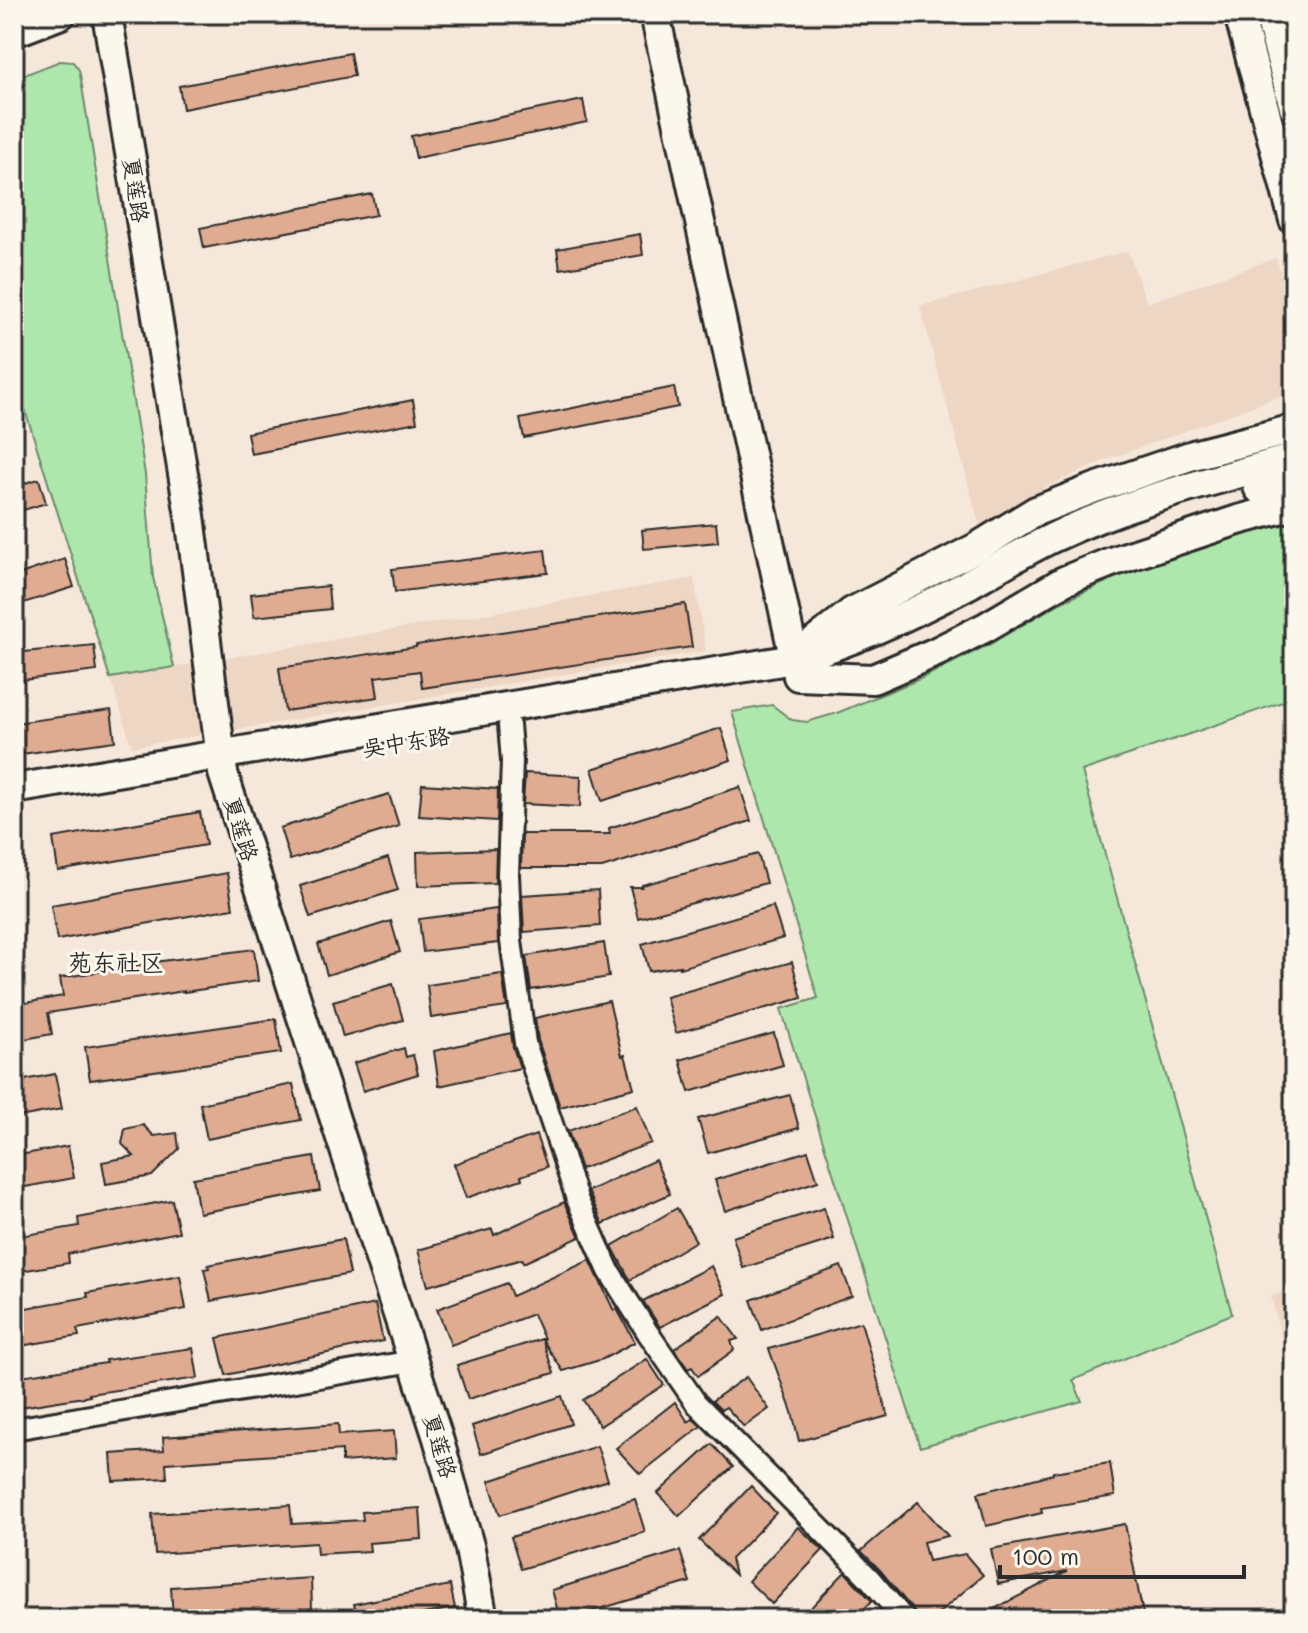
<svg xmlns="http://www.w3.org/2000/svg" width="1308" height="1633" font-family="Mali,'LXGW WenKai TC',sans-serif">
<rect width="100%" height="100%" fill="#f5e8da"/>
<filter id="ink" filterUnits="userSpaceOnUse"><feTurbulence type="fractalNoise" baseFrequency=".0125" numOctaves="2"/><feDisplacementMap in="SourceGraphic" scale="16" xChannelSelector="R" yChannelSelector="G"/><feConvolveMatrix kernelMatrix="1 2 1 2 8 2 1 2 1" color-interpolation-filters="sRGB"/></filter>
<g filter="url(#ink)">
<g fill="#eed6c4">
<path d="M1128,251L1147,303L1276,258L1294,314V391L1106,460L1044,488L980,527L920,306Z"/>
<path d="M694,578L706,651L132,747L110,678Z"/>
<path d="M1294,1287V1384L1271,1297Z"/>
</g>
<g fill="#ade7ac" stroke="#6c896c" stroke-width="2">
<path d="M60,61L73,62L79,70L81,80L145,474L153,577L174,667L110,678L14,375V79Z"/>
<path d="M1294,522V698L1082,771L1232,1314L1073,1380L1082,1401L920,1447L781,1009L818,998L732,712L772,705L792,720L807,722L837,713L922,678L990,644L1060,603L1119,576L1231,537Z"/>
</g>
<g fill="#dfac92" stroke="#2b2b2b" stroke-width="2">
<path d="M350,53L354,76L183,109L179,86Z"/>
<path d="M583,100L587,122L416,158L411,136Z"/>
<path d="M372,194L376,215L204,248L200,228Z"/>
<path d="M640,234L643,255L560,269L557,249Z"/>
<path d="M674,387L678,407L524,438L520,419Z"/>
<path d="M413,400L417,422L251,454L247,433Z"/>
<path d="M39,479L46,503L14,513V486Z"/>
<path d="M716,523L718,542L644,549L642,530Z"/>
<path d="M545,550L548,573L395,592L392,569Z"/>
<path d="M65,559L74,587L14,606V576Z"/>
<path d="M328,586L330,609L254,617L251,594Z"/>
<path d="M685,604L692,647L422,688L420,671L375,677L378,697L285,711L279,668L416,647V645Z"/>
<path d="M94,645L97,671L14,681V653Z"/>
<path d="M111,710L115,741L14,755V723Z"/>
<path d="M721,728L731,760L602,801L592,769Z"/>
<path d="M525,773L581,776L580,807L523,804Z"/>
<path d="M422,784L498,789L497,821L419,816Z"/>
<path d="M740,787L751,821L602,868H521L522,834H610L609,828Z"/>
<path d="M389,794L399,826L290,860L280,828Z"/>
<path d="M200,812L206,845L58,871L53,838Z"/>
<path d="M496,849L495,883L418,886L417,852Z"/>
<path d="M758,854L766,883L638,918L630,887H642V885Z"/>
<path d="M388,858L398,890L310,917L300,886Z"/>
<path d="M227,873L233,908L57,940L51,905Z"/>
<path d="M598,890L600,926L524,932L522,895Z"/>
<path d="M773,906L783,938L680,968V966L649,971L642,944Z"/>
<path d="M497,909L498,943L423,952L419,919Z"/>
<path d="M391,921L400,952L327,975L318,944Z"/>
<path d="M604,943L609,977L531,990L526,956Z"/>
<path d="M254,949L258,981L184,992V991L48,1013L52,1034L14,1041V1005L63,996L60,978L162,961Z"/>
<path d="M792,962L802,998L676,1033L666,997Z"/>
<path d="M502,974L507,1007L431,1018L427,985Z"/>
<path d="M393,984L403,1020L343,1037L333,1001Z"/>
<path d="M609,1001L622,1056L625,1055L634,1088L560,1107L538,1040L535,1018Z"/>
<path d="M276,1019L281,1053L90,1080L85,1047Z"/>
<path d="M511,1033L513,1047L520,1068L439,1086L434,1051Z"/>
<path d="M774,1033L783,1065L689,1092L680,1060Z"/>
<path d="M404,1048L406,1057L413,1055L418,1074L363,1091L354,1063Z"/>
<path d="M55,1074L62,1109L14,1118V1082Z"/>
<path d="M293,1084L301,1120L207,1139L200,1104Z"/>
<path d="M790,1095L799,1128L708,1153L698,1119Z"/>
<path d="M637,1106L651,1143L581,1169L568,1131Z"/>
<path d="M143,1125L154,1136L177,1133L179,1149L152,1176L106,1184L102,1162L134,1156L122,1144L125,1129Z"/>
<path d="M536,1135L547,1167L521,1176L522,1179L466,1198L454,1164Z"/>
<path d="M68,1146L74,1178L14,1189V1156Z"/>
<path d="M808,1151L818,1181L725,1211L715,1180Z"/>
<path d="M314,1157L320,1191L199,1213L193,1178Z"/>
<path d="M655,1160L670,1194L603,1224L588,1191Z"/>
<path d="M172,1200L179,1232L68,1254L69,1263L14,1272V1237L79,1226L78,1218Z"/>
<path d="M564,1202L580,1237L523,1263L522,1259L428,1286L418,1250L492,1229L494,1235Z"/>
<path d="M677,1208L696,1241L630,1280L612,1246Z"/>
<path d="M824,1208L834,1239L743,1268L733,1237Z"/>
<path d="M343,1239L350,1274L211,1301L204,1269L209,1268L208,1265Z"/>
<path d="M590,1260L614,1311L617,1309L635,1342L603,1359L563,1371L542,1339H544L533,1314L451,1345L437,1309L507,1283L512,1296Z"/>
<path d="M711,1266L725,1294L660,1327L643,1301Z"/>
<path d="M841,1266L852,1296L762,1330L751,1300Z"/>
<path d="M180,1276L186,1309L77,1329L79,1336L14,1347V1310L88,1297L87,1293Z"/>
<path d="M375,1304L383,1341L226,1375L217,1338Z"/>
<path d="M721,1316L738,1339L731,1341L734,1350L698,1376L692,1367L688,1369L674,1349Z"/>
<path d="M861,1322L888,1416L799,1441L792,1412L769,1349Z"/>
<path d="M542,1339L554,1373L468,1399L457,1365Z"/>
<path d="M193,1348L198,1378L89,1394L90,1396L14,1408V1377L106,1363L105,1360Z"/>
<path d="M647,1359L664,1385L600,1426L583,1400Z"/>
<path d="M746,1377L769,1409L744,1427L726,1407L721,1410L712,1401Z"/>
<path d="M562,1396L571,1424L481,1454L472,1426Z"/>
<path d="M675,1402L688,1422L693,1419L701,1426L640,1474L616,1448Z"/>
<path d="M338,1424L339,1435L394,1431L396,1458L342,1462V1450L166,1463L167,1478L113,1481L111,1454L164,1450L163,1437Z"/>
<path d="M712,1444L733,1467L679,1516L658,1493Z"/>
<path d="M597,1446L608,1480L500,1515L489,1481Z"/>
<path d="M1110,1463L1115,1496L1041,1508L1042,1513L986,1526L978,1493L1053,1474V1472Z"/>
<path d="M751,1486L776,1513L731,1559L735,1575L699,1540Z"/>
<path d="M635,1499L645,1532L521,1569L511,1537Z"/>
<path d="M918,1502L948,1536L923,1542L928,1561L965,1554L983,1575L932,1619H920L880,1570L861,1551Z"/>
<path d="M290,1505L292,1524L363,1520L362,1512L420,1508L422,1539L369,1543L370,1551L317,1554L316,1543L155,1554L152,1514Z"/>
<path d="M1125,1524L1143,1614L1118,1619H975L1067,1571L998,1584L991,1549Z"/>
<path d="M798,1527L823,1550L772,1604L748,1581Z"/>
<path d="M680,1551L690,1582L566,1619H560L552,1590Z"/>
<path d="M845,1572L872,1601L854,1619H800Z"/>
<path d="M311,1578L312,1609L173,1618L171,1587Z"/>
<path d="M450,1585L455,1608L418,1615L419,1619H358L354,1604Z"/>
</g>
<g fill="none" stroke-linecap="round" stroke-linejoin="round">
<g stroke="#2b2b2b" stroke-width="26">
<g id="street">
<path d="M509,725L512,761L508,874L511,941L525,1043L577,1199L609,1271L648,1333L696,1403L870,1579L904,1619"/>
<path d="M14,1429L413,1361"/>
</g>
</g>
<g stroke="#2b2b2b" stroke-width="34">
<g id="secondary">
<path d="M107,14L190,516L223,773L438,1438L470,1549L483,1619"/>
<path d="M655,14L798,675"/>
<path d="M1239,14L1294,220"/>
<path d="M1269,14L1294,107"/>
<path d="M14,32L61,14"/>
<path d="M807,648L852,612L976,548L1036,511L1095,488L1193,455L1294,429"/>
<path d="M798,676L873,679L936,652L986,627L1064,581L1111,562L1238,520L1279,509L1294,506"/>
<path d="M14,789L794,659C853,642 913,614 967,585C995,569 1023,552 1052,538C1129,501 1212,481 1294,458"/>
</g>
</g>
<g stroke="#2b2b2b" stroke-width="42">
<path id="highway" d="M1262,486L1294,481"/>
</g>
<use href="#street" stroke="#fbf7ec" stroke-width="20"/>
<use href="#secondary" stroke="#fbf7ec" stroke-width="28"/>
<use href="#highway" stroke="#fbf7ec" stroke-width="36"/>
</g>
</g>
<g text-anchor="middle" stroke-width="6" stroke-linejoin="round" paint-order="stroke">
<g font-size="22" fill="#2b2b2b" stroke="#fbf7ec">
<text transform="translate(136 190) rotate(81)" y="8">夏莲路</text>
<text transform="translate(406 742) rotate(-9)" y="8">吴中东路</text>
<text transform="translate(241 829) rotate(72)" y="8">夏莲路</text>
<text transform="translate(440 1446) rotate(73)" y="8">夏莲路</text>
</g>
<g font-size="24" fill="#2b2b2b" stroke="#fbf7ec">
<text x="116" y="971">苑东社区</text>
</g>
</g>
<rect width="1308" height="1633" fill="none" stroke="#fbf7ec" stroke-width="48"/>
<rect x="24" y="24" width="1260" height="1585" fill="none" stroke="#2b2b2b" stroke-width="3" filter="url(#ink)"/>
<path d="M1000 1565v12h244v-12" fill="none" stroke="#2b2b2b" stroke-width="4"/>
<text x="1012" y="1565" font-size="24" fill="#2b2b2b" stroke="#fbf7ec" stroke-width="6" paint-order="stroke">100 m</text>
</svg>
